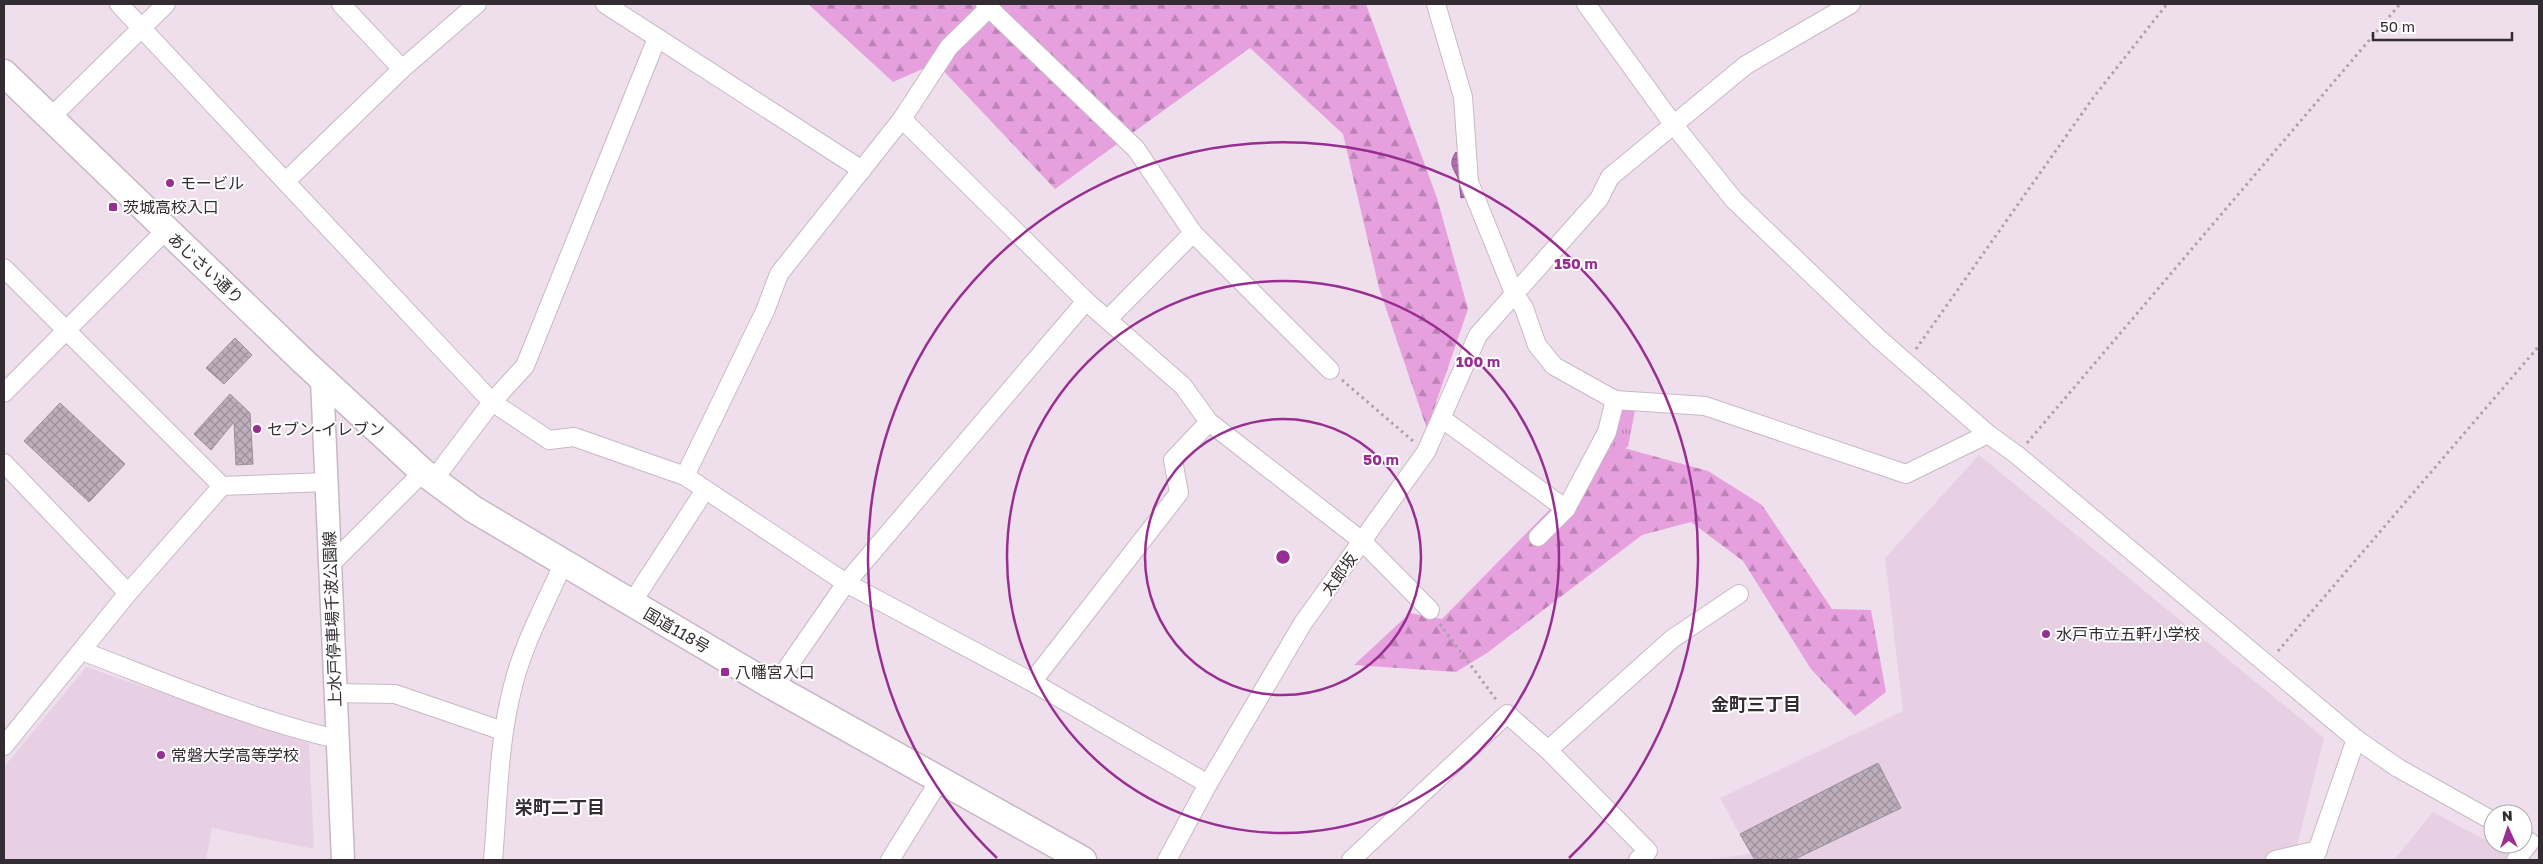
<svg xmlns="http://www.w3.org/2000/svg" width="2543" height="864" font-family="'Golos Text','Noto Sans JP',sans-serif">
<defs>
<pattern id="forest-firs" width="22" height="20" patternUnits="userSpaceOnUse" patternTransform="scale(1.25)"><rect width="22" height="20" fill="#e6a0de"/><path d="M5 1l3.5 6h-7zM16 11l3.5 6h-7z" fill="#bb83b5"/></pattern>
<pattern id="park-tufts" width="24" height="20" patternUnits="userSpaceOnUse" patternTransform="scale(1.25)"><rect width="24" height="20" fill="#e6a0de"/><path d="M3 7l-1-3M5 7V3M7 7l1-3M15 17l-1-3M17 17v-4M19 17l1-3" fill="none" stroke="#bb83b5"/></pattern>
<pattern id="water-rules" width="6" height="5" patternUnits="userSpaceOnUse" patternTransform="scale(1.25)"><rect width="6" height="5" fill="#b76eb0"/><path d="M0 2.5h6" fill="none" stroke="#955b90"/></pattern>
<pattern id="building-cross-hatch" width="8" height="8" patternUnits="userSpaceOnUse" patternTransform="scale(1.25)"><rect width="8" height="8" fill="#beafbc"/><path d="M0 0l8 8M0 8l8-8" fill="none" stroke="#9b8f99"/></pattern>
</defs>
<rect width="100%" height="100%" fill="#efdfed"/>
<g fill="#e7d0e4">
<path d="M1979,455L2324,738L2296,850L2269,860H1705L1751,854L1720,798L1903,711L1885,558Z"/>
<path d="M86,667L309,743L314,849L212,828L206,860H4V767Z"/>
<path d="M2433,812L2509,853L2504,860H2394Z"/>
</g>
<g fill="url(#forest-firs)">
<path d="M808,4H1366L1437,198L1468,309L1427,429L1379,288L1343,134L1250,48L1055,189L936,63L893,82Z"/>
<path d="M1613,445L1708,471L1762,505L1832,609L1871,610L1886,692L1855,716L1811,669L1743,561L1691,522L1642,535L1487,653L1456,672L1354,665L1410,613L1442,619Z"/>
</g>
<path fill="url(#park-tufts)" d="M1617,402L1636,405L1628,447L1597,459Z"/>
<path fill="url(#water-rules)" stroke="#8f5a8a" d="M1456,152L1464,163L1469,196L1461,198C1460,192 1460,187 1459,181C1455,169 1447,165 1456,152Z"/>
<g fill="url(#building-cross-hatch)" stroke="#9c8d9a">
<path d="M235,338L252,355L224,384L206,368Z"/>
<path d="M230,394L250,413L253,464L236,465L234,422L211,450L194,434Z"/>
<path d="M60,403L125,464L89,502L24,441Z"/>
<path d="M1878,763L1901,808L1793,860H1755L1740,834Z"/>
</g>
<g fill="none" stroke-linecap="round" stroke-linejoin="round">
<g stroke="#c8b8c5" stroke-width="20">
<g id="minor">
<path d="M119,4L492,402L549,440L574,437L685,476L846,583L1032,682L1208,784"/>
<path d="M341,4L402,69"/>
<path d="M605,4L862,170"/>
<path d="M985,4L1136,149L1193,233L1330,370"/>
<path d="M1436,4L1463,97L1469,182L1514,293L1524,308L1537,345L1554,366L1615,400L1705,406L1906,474L1988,434"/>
<path d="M1586,4L1673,124L1734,200L1878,338L1988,434L2017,455L2356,739L2398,768L2493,821"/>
<path d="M50,118L166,4"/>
<path d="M902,119L949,47L989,8"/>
<path d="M286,181L402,69L477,4"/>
<path d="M4,268L222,486"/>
<path d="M1086,301L1183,386L1209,422L1362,541L1430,610"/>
<path d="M1108,319L1193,233"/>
<path d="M4,393L166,230"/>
<path d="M1441,418L1566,509"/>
<path d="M4,463L128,593"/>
<path d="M685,476L765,311L779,274L902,119L1086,301L846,583L774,687"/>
<path d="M434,479L492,402L525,366L657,38"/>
<path d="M1538,537L1566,509L1607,432L1615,400"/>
<path d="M330,565L423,472"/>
<path d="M631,604L705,490"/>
<path d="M82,651C166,683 250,719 337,739"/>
<path d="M1032,682L1179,493L1173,460L1209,422"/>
<path d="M335,693L395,694L503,731"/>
<path d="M4,746L128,593L222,486L327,482"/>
<path d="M1548,750L1672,639L1739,594"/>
<path d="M493,860C498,804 498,746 512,690C522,646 545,605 563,564"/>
<path d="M890,860L939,781"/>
<path d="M1167,860L1208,784L1303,623L1426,452L1478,335L1599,199L1610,177L1746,65L1851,4"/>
<path d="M1351,860L1507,714L1548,750L1648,851L1638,860"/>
<path d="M2275,860L2318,850"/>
<path d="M2314,860L2356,739"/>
<path d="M2516,860L2530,842"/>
</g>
</g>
<g stroke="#c8b8c5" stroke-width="25">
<path id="major" d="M322,379L343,860"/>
</g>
<g stroke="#c8b8c5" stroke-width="29">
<path id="highway" d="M4,73L303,361L423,472L473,509L774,687L1083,860"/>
</g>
<g stroke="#ada0ab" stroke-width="3" stroke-dasharray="2.5 4" stroke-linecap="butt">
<path d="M1916,349L2093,98L2167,4"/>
<path d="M1342,380L1413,441"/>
<path d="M2027,443L2400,4"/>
<path d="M1440,624L1498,702"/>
<path d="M2278,651L2539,346"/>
</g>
<use href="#minor" stroke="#fff" stroke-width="18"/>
<use href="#major" stroke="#fff" stroke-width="22"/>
<use href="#highway" stroke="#fff" stroke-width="26"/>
</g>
<g fill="none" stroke="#982e91" stroke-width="2.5">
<circle cx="1283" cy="557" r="138"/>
<circle cx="1283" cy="557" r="276"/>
<path d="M997 858A415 415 0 1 1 1569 858"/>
</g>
<g fill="#982e91" stroke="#fff" stroke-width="2">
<circle cx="170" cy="183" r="5"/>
<rect x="108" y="202" width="10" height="10" rx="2.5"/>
<circle cx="257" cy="429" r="5"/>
<circle cx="2046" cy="634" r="5"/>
<rect x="720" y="667" width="10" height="10" rx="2.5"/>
<circle cx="161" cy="755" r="5"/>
</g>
<g text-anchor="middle" stroke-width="4" stroke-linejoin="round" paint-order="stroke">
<g font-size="16" fill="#332c32" stroke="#fff" text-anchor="start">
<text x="180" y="189">モービル</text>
<text x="123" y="213">茨城高校入口</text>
<text x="267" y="435">セブン-イレブン</text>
<text x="2056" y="640">水戸市立五軒小学校</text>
<text x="735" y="678">八幡宮入口</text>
<text x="171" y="761">常磐大学高等学校</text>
</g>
<g font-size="16" fill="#332c32" stroke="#fff">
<text transform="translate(206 268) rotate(43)" y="6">あじさい通り</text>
<text transform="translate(1339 574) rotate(-54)" y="6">太郎坂</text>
<text transform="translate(332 619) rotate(-92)" y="6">上水戸停車場千波公園線</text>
<text transform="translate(677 630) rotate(30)" y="6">国道118号</text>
</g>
<g font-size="18" font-weight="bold" fill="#332c32" stroke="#fff">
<text x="1756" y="711">金町三丁目</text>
<text x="560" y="814">栄町二丁目</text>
</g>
</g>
<circle cx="1283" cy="557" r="8" fill="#982e91" stroke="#fff" stroke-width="2.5"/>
<g font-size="15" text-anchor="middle" font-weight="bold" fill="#982e91" stroke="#fff" stroke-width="4" stroke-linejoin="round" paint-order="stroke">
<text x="1576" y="269">150 m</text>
<text x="1478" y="367">100 m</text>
<text x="1381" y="465">50 m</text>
</g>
<rect width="2543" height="864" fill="none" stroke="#332c32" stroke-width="10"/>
<g transform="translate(2508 829) rotate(357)"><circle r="24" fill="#ffffff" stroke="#adabad"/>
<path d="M0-4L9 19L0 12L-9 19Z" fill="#982e91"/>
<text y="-8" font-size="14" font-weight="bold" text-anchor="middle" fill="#332c32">N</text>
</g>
<path d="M2373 32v8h139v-8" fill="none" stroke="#332c32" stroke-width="2.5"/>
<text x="2380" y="32" font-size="15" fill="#332c32" stroke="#ffffff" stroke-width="4" paint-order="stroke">50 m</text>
</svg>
